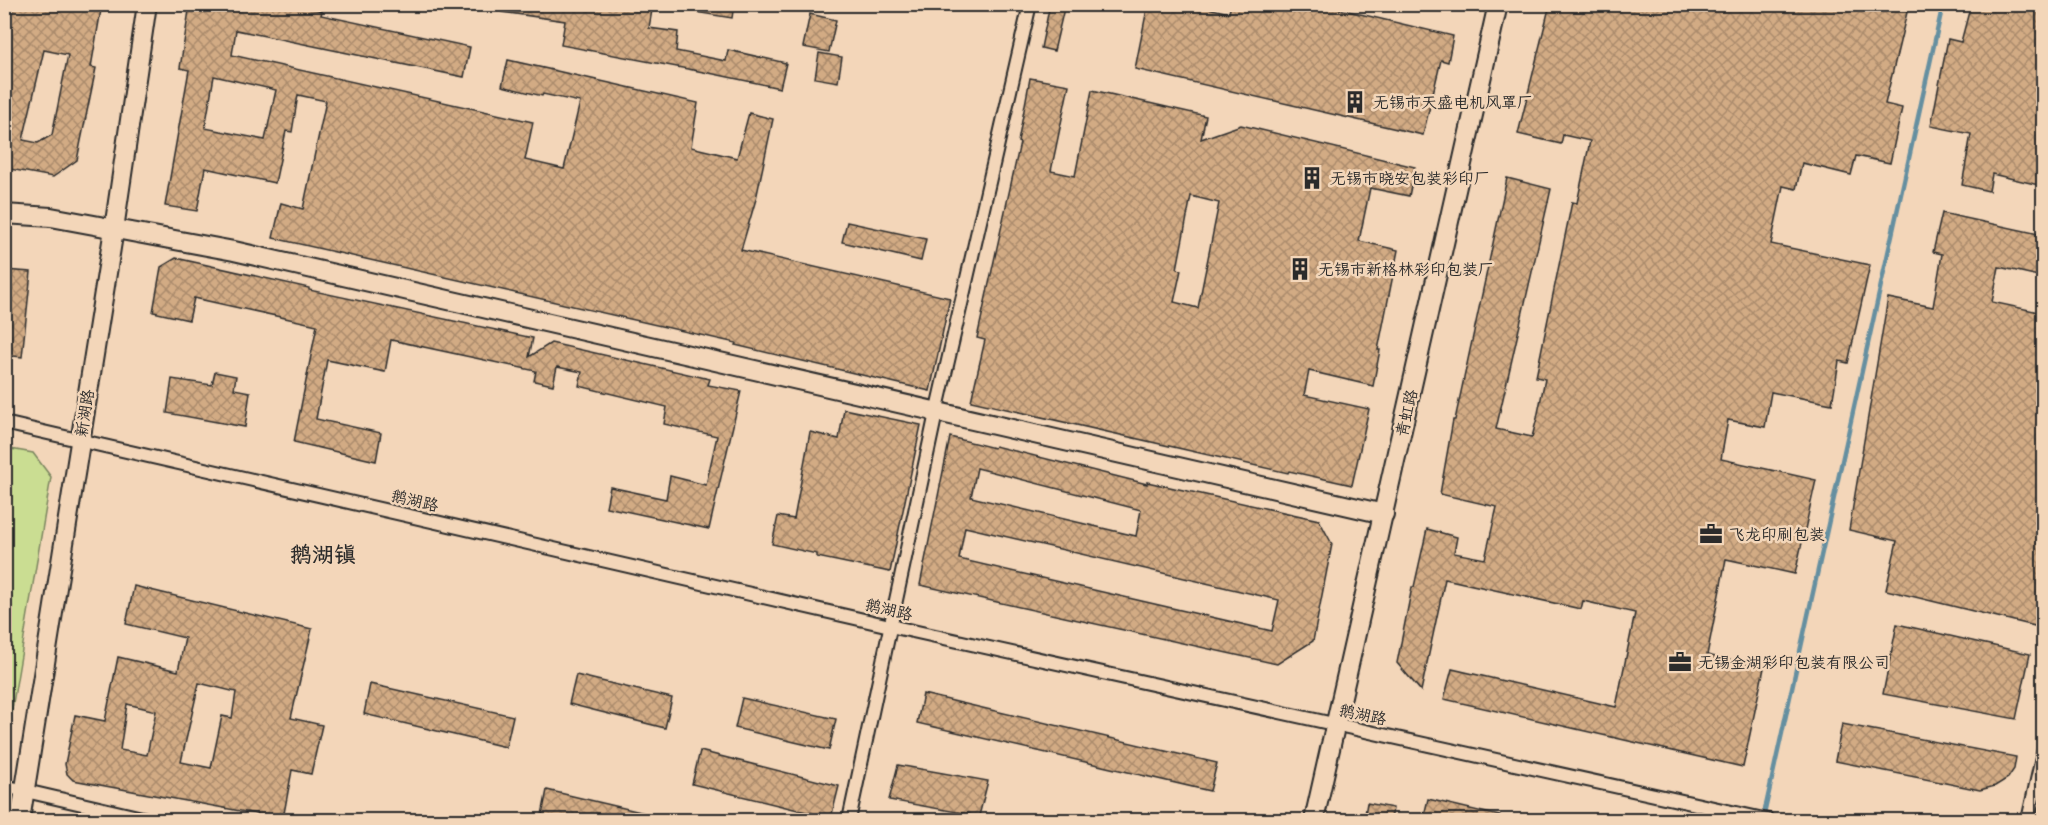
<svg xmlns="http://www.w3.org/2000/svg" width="2048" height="825" font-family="'Playpen Sans','LXGW WenKai TC',sans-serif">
<defs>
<pattern id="building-cross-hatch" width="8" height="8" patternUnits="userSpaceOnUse" patternTransform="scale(1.5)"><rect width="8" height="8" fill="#d2ab84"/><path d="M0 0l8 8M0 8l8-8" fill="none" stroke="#ab8b6c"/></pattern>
</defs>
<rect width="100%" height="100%" fill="#f3d6b9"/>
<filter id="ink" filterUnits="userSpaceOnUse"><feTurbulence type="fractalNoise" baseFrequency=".0167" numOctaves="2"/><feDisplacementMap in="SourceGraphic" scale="12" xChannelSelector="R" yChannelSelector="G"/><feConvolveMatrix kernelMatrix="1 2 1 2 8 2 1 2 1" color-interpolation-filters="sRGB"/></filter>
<g filter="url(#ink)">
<path fill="#cadd92" stroke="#7a845e" stroke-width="1.5" d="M5,448L33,453L51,477L5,751Z"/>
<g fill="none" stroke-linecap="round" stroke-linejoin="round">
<path stroke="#658fa0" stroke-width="4.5" d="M1763,819L1943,4"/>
</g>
<g fill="url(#building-cross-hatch)" stroke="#2b2b2b" stroke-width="1.5" fill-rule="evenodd">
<path d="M4,4H102L91,67L96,68L77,160L53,177L4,168ZM44,50L68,55L52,135L38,143L23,140Z"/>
<path d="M190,4H289L322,11L321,15L470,47L464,77L236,30L232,55L533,122L525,160L564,169L580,102L543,94L542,96L502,86L508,60L698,103L691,147L737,158L749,113L773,119L756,199L741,250L950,298L930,391L735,345L736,343L273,238L281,203L303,209L326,101L298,95L292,132L286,131L275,183L205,168L197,211L165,206L189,70L180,68ZM214,76L276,90L265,140L205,128Z"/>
<path d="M502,4H653L649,28L678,32L676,51L726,61L728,50L786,63L780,88L714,74L561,45L565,21L502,12Z"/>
<path d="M689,4H734L732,18L688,11Z"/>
<path d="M1050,4H1065L1054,51L1041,48Z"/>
<path d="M1148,4H1191L1229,13L1231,4H1318L1453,36L1448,62L1441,60L1423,135L1135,69Z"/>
<path d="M1550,4H1909L1885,104L1902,108L1890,163L1856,156L1851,175L1802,163L1796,189L1783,186L1771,244L1870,265L1848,363L1839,361L1832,404L1771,392L1765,427L1728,420L1721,459L1816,480L1795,574L1726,559L1707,655L1764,668L1743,767L1444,699L1452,669L1616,707L1635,613L1583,601L1581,609L1445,579L1421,691L1397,663L1412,587H1414L1427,529L1457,537L1454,553L1485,559L1497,507L1440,494L1453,420H1455L1507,178L1551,189L1496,429L1532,437L1537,418L1545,379L1536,377L1572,202L1577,203L1590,141L1563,135L1561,144L1518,134Z"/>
<path d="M1971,4H2043V186L1992,174L1989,191L1962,185L1971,134L1931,126L1948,39L1961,42Z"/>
<path d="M810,14L836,20L829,52L803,47Z"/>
<path d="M819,53L842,57L838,82L815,78Z"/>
<path d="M1030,78L1069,85L1051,171L1075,176L1092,90L1206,116L1201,139L1241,125L1415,167L1409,196L1370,188L1359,241L1398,250L1378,350H1380L1373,386L1309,371L1304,395L1369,409L1352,485L1289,471L1288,473L971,401L985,340L977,338L1020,143L1018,142ZM1191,196L1219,203L1198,308L1174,302L1181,270L1177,269Z"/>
<path d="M1942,213L2043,235V277L1999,267L1992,302L2043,313V608L2039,627L1886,590L1897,541L1849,530L1888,298L1933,307L1942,254L1933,252Z"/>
<path d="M847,222L926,239L921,261L842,242Z"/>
<path d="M176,258L309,288V290L533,338L529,357L551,343L710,379L708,385L741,391L709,529L606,507L610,487L666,499L670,476L706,485L717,436L664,424L667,407L579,386L582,372L557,367L553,385L534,381L536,371L391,340L385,372L327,360L316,419L381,433L376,461L294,442L317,325L194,298L189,320L153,312L161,267Z"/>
<path d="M4,270L31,272L22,357L4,355Z"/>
<path d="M215,372L236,376L234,389L250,392L245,427L167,413L172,379L212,385Z"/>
<path d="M844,409L921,425L890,572L817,557V554L772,544L778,516L794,519L810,432L839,439Z"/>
<path d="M950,437L994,448L995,446L1147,484V482L1319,520L1332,544L1313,641L1277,664L920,585ZM977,468L1141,510L1136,536L971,497ZM965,527L1279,600L1272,631L959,559Z"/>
<path d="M134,586L312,629L291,718L322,725L311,774L292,770L283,819L73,780L67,774L65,764L75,715L105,721L118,657L178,671L185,638L126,624ZM199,683L236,692L232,718L222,716L211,768L181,762ZM127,704L156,711L147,755L120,750Z"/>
<path d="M1897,624L2030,654L2016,719L1883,694Z"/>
<path d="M576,675L672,698L665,728L569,704Z"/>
<path d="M370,684L513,716L506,747L364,714Z"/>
<path d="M923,694L1217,763L1210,791L917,723Z"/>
<path d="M742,698L836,719L829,750L735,728Z"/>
<path d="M1842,724L2016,757L2014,769L2008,778L1995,786L1980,790L1835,761Z"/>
<path d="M700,751L839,786L831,818L692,784Z"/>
<path d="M898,765L988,781L979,816L889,800Z"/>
<path d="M547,790L658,816L657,820H541Z"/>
<path d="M1428,799L1500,816V820H1423Z"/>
<path d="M1367,803L1393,808L1391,820H1364Z"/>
</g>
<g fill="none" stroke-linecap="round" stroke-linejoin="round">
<g stroke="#2b2b2b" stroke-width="16">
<g id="street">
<path d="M4,423L890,626L1768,820"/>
<path d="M4,786L151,820"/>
<path d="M849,820L936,413L1030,4"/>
<path d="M2028,820L2044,749"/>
</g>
</g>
<g stroke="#2b2b2b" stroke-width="22">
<g id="secondary">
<path d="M4,214L51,217L234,251L1384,514"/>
<path d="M20,820L114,229L147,4"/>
<path d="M1314,820L1498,4"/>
</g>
</g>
<use href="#street" stroke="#f3d6b9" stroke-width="12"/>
<use href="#secondary" stroke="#f3d6b9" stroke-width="18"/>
</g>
</g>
<defs>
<g id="building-bare" transform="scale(1.8)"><path d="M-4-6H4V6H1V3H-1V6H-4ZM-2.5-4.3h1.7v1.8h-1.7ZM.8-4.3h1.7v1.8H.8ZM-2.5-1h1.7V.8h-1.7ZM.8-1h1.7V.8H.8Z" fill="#2b2b2b" stroke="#f3d6b9" stroke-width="2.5" paint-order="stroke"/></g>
<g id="office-bare" transform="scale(1.8)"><path d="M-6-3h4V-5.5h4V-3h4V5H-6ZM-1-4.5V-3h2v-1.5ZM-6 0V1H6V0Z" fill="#2b2b2b" stroke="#f3d6b9" stroke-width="2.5" paint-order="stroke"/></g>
</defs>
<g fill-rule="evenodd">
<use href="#building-bare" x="1355" y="102"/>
<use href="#building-bare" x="1312" y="178"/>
<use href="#building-bare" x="1300" y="269"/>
<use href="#office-bare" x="1711" y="534"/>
<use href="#office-bare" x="1680" y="662"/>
</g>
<g text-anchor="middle" stroke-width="5" stroke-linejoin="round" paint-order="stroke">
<g font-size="16" fill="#2b2b2b" stroke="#f3d6b9" text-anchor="start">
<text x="1373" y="108">无锡市天盛电机风罩厂</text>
<text x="1330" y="184">无锡市晓安包装彩印厂</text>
<text x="1318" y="275">无锡市新格林彩印包装厂</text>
<text x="1729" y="540">飞龙印刷包装</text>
<text x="1698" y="668">无锡金湖彩印包装有限公司</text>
</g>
<g font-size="16" fill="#2b2b2b" stroke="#f3d6b9">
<text transform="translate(84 413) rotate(-81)" y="6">新湖路</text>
<text transform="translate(1406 413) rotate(-77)" y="6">青虹路</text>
<text transform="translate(415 500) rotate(13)" y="6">鹅湖路</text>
<text transform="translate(889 609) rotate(13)" y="6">鹅湖路</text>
<text transform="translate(1363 714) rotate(12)" y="6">鹅湖路</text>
</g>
<g font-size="22" font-weight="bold" fill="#2b2b2b" stroke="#f3d6b9">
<text x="323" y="562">鹅湖镇</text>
</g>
</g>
<rect width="2048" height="825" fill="none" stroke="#f3d6b9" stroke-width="24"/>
<rect x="12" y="12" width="2024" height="801" fill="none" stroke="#2b2b2b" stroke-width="2" filter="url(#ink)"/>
</svg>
